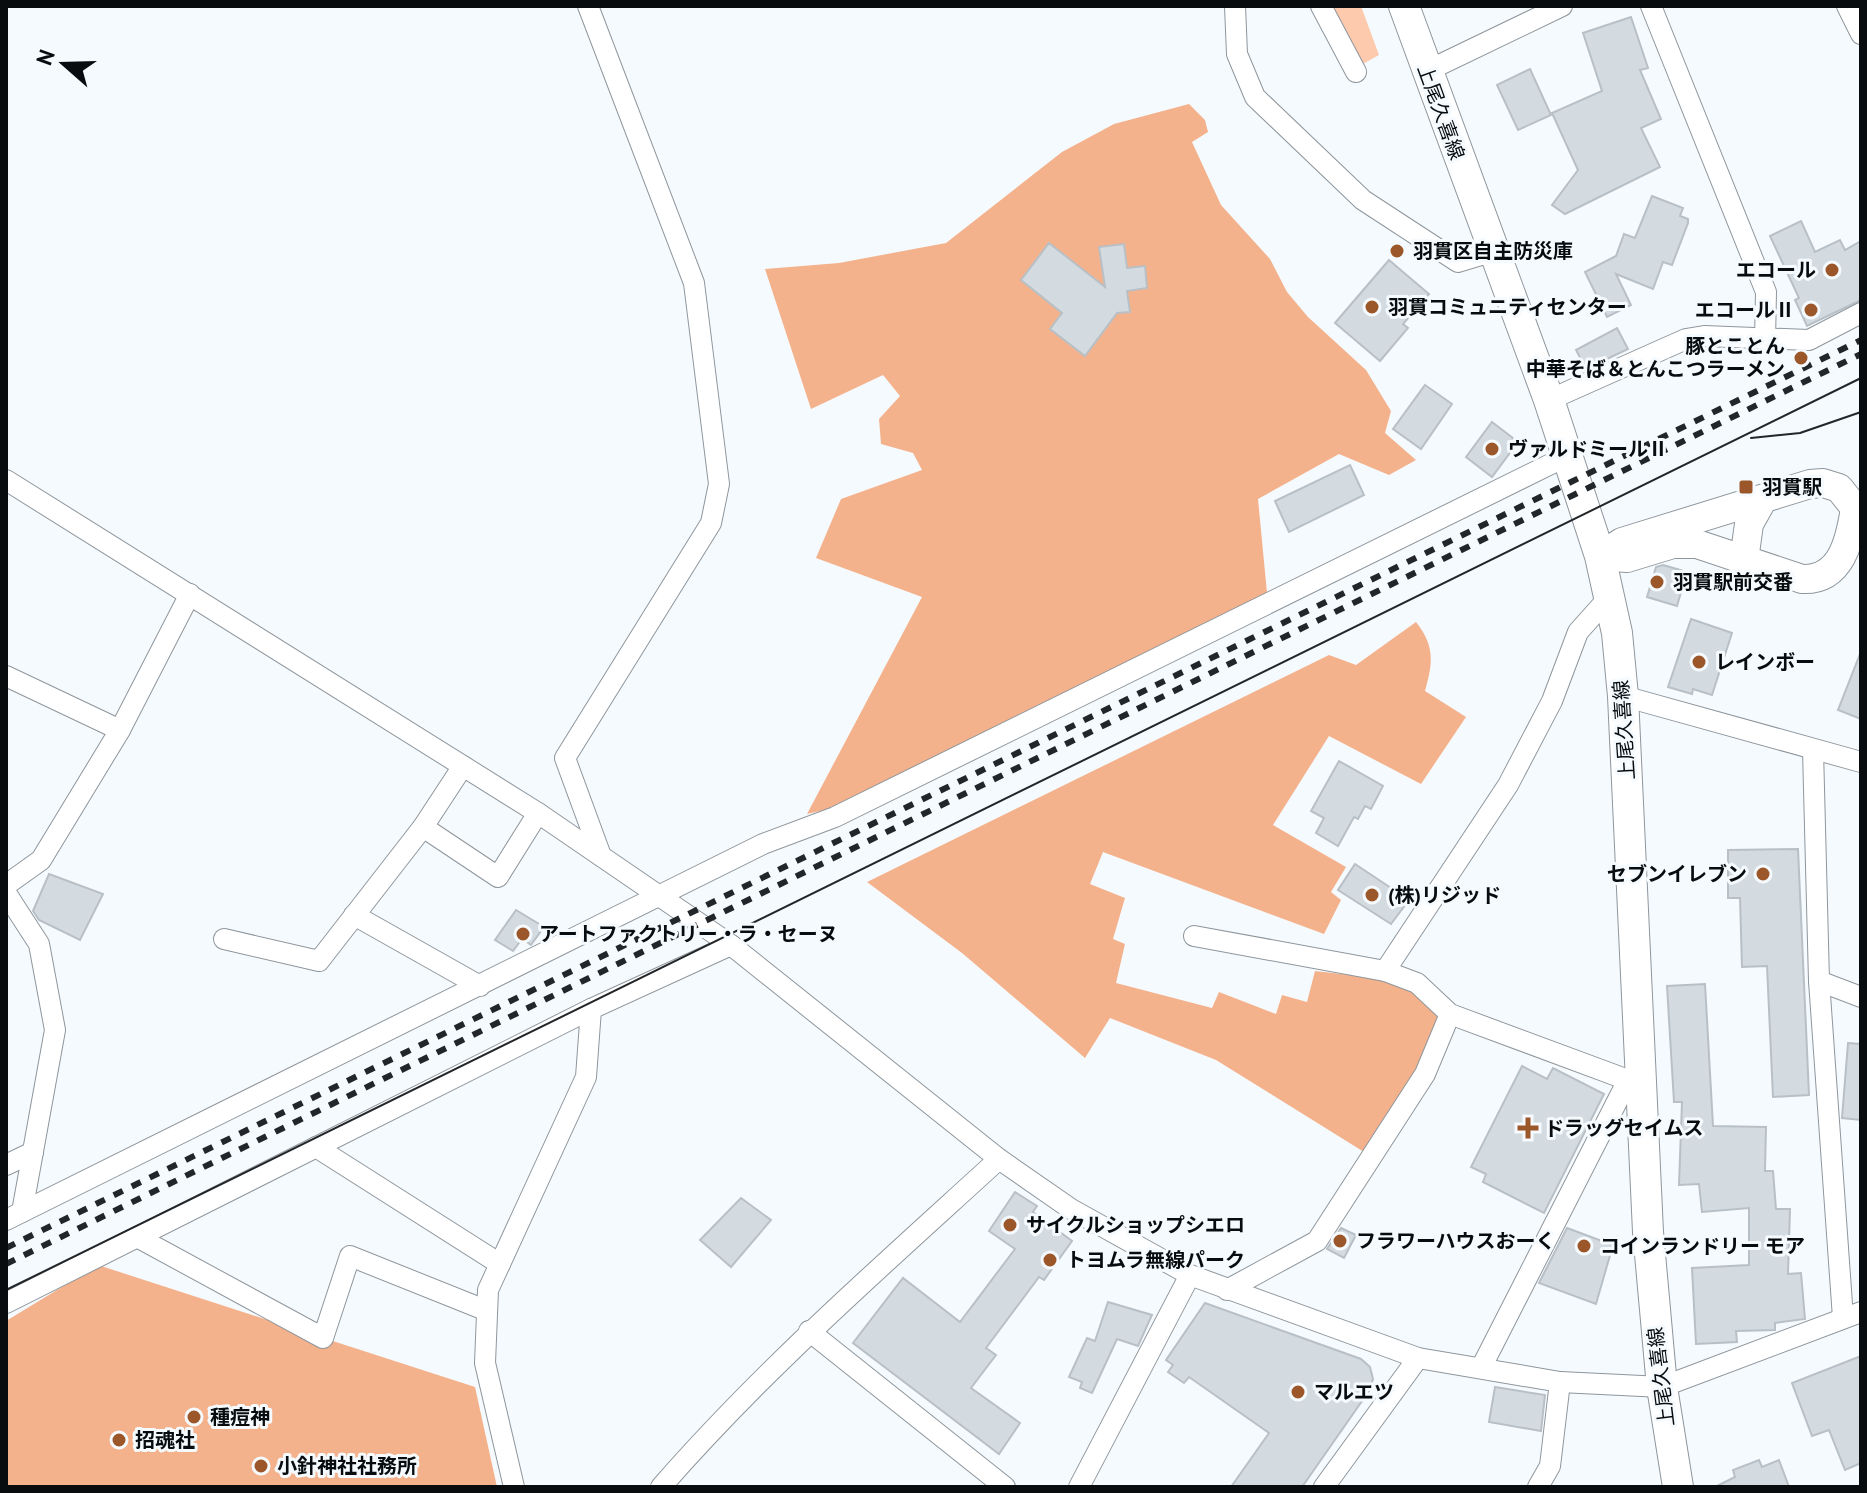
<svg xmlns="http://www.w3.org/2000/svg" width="1867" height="1493" font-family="'PT Sans','Noto Sans JP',sans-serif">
<rect width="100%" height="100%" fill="#f5fafe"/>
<path fill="#fdcaad" d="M1329,6H1361L1379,55L1361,65Z"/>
<g fill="#f4b28c">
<path d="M1189,104L1205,120L1208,132L1192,142L1221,205L1270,259L1287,292L1308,317L1366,370L1391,411L1385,433L1416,460L1389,475L1339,454L1258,499L1267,593L838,807L807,814L922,597L816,558L841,499L922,470L913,453L881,444L879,419L900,396L883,375L811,409L765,269L839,263L946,243L1062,152L1114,124Z"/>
<path d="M1416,622C1435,646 1433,662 1425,691L1466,717L1421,784L1329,736L1273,825L1346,867L1331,892L1341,900L1324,934L1103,852L1090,884L1125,898L1113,939L1125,944L1116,983L1212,1008L1219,992L1276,1014L1282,995L1307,1002L1315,971L1395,980L1416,993L1440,1016L1417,1072L1364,1152L1216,1060L1110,1018L1085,1058L962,953L867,882L1329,655L1356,665Z"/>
<path d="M98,1265L475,1387L497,1487H6V1321Z"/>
</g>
<g fill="#d3dbe1" stroke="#b8c0c6" stroke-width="2">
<path d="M1631,17L1648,68L1640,70L1661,119L1641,128L1660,167L1565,214L1552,205L1578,170L1552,113L1602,91L1583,33Z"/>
<path d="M1530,69L1551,115L1518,130L1497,85Z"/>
<path d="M1652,196L1683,208L1680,216L1688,219V223L1672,265L1663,262L1653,289L1616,274L1631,305L1607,317L1585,272L1616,256L1624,234L1635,238Z"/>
<path d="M1801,221L1815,252L1840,240L1845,250L1861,241V300L1807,326L1795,300L1799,298L1770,236Z"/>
<path d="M1049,243L1105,287L1099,247L1124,244L1127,268L1145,266L1147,288L1127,291L1130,312L1117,313L1085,356L1050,329L1062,313L1021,280Z"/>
<path d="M1389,260L1429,294L1403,324L1408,328L1380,361L1335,323Z"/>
<path d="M1617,328L1628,349L1586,369L1576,350Z"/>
<path d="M1425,385L1452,404L1421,449L1393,429Z"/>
<path d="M1492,422L1518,442L1492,477L1466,457Z"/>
<path d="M1350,465L1364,495L1289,532L1275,501Z"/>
<path d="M1663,565L1687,572L1677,606L1647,597L1656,567Z"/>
<path d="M1691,619L1732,633L1712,695L1693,689L1692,694L1668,687Z"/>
<path d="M1860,654H1861V719L1838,710Z"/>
<path d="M1339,761L1383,786L1371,809L1365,806L1358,819L1354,817L1338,846L1316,833L1324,818L1311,811Z"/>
<path d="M1798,849L1809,1095L1773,1097L1767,966L1742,967L1740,898H1728V850Z"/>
<path d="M1355,864L1409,900L1391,924L1338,890Z"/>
<path d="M49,874L103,894L80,940L39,920L33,911Z"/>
<path d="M516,910L544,927L531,945L522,939L513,951L495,940Z"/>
<path d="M1705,984L1713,1126L1766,1127L1765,1171H1773L1776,1209H1790L1788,1274L1801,1273L1805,1319L1775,1323V1330L1736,1331L1737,1342L1696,1344L1692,1268L1749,1265V1208L1702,1212L1699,1184L1679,1185L1682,1102H1674L1667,986Z"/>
<path d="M1848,1043L1861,1044V1120L1842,1118Z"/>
<path d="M1522,1066L1547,1079L1553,1068L1604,1094L1544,1213L1483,1182L1486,1174L1471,1167Z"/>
<path d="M1015,1192L1037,1206L1033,1212L1072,1241L1044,1280L1039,1277L986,1348L996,1355L971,1388L1020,1423L999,1454L853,1343L903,1278L960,1322L1015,1249L989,1231Z"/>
<path d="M741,1198L771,1220L731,1267L700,1240Z"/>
<path d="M1341,1228L1356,1235L1344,1258L1327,1249Z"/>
<path d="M1567,1228L1613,1245L1596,1304L1539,1283Z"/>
<path d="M1108,1302L1152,1315L1138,1346L1117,1339L1092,1393L1080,1388L1082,1382L1069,1377L1087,1338L1095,1341Z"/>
<path d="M1205,1303L1361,1359L1370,1367L1373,1379L1369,1391L1302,1487H1231L1269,1433L1189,1377L1184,1383L1168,1372L1173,1365L1166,1360Z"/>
<path d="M1861,1356V1463L1845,1470L1829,1430L1812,1436L1792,1383Z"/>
<path d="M1495,1387L1545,1395L1541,1431L1489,1422Z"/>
<path d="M1759,1460L1762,1467L1779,1460L1789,1487H1715L1735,1477L1733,1470Z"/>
</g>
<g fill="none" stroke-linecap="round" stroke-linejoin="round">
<g stroke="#8e969c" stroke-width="22">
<g id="street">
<path d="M588,6L694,283L719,484L711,523L565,758L601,856"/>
<path d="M1235,6L1237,54L1255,97L1363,200L1458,262L1491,252"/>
<path d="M1321,6L1356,72"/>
<path d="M1651,6L1766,292L1765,340"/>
<path d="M1847,6L1861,34"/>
<path d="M1427,71L1562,6"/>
<path d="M1549,400L1686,339L1704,336L1809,340L1861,313"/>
<path d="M6,480L538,813L731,945L999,1159L1071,1209L1190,1275L1418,1358L1560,1382L1662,1387L1861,1312"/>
<path d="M1611,595L1578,632L1552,701L1508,785L1385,971L1417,983L1450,1014L1628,1080L1640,1079"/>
<path d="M6,676L120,730"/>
<path d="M1623,696L1861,762"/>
<path d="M1813,750L1819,981L1843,1318"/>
<path d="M423,827L498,877L538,813"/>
<path d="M6,885L41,860L120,730L190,594"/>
<path d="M6,893L39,944L55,1030L22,1212"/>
<path d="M354,915L480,986"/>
<path d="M1194,936L1385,971"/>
<path d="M224,939L319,961L423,827L463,766"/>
<path d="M1819,981L1861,997"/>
<path d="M316,1147L500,1264"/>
<path d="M6,1165L33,1152"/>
<path d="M6,1220L763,844L835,817L1567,456"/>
<path d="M137,1237L323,1338L350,1256L485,1310"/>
<path d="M1227,1290L1317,1241L1425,1074L1450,1014"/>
<path d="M6,1303L591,1009L731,945"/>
<path d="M809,1331L1005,1487"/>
<path d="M1481,1368L1628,1080"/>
<path d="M514,1487L485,1363L488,1290L586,1077L591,1009"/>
<path d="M661,1487C765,1368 883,1265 999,1159"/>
<path d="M1079,1487L1190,1275"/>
<path d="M1324,1487L1418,1358"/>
<path d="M1538,1487L1550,1466L1560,1382"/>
</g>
</g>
<g stroke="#8e969c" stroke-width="30">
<g id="secondary">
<path d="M1823,483L1839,488L1855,508C1850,541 1841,581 1802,579L1697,544H1673L1627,558L1600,556L1622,542L1810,484Z"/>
<path d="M1744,560L1749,524L1763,499"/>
</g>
</g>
<g stroke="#8e969c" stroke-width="32">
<path id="primary" d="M1404,6L1549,400L1600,556L1617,633L1623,696L1648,1232L1662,1387L1678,1487"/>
</g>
<use href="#street" stroke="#fff" stroke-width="20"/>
<use href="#secondary" stroke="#fff" stroke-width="28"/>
<use href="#primary" stroke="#fff" stroke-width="30"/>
<g stroke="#232629" stroke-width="2">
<path d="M1751,438L1800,433L1861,412"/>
<path d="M6,1290L1861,378"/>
</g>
<g stroke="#232629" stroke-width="6" stroke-dasharray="10 10" stroke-linecap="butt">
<path d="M6,1248L1861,340"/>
<path d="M6,1264L1861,354"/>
</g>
</g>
<g fill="#9b572a" stroke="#f5fafe" stroke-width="3">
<circle cx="1397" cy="251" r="8"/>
<circle cx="1832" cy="270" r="8"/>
<circle cx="1372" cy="307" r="8"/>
<circle cx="1811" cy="310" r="8"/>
<circle cx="1801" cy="358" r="8"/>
<circle cx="1492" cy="449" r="8"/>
<rect x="1738" y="479" width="16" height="16" rx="4"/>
<circle cx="1657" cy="582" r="8"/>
<circle cx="1699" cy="662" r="8"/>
<circle cx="1763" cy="874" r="8"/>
<circle cx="1372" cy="895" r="8"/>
<circle cx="523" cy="934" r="8"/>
<path d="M1524 1116h8v8h8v8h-8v8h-8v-8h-8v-8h8z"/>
<circle cx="1010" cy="1225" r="8"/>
<circle cx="1340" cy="1241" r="8"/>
<circle cx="1584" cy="1246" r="8"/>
<circle cx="1050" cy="1260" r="8"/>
<circle cx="1298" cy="1392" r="8"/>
<circle cx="194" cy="1417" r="8"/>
<circle cx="119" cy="1440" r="8"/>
<circle cx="261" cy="1466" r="8"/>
</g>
<g text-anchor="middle" stroke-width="6" stroke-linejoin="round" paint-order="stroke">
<g font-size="20" fill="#090c0e" stroke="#f5fafe">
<text transform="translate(1441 112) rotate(70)" y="7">上尾久喜線</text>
<text transform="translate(1624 730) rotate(-94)" y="7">上尾久喜線</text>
<text transform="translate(1661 1377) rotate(-97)" y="7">上尾久喜線</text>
</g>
<g font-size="20" font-weight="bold" fill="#090c0e" stroke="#f5fafe" text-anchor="start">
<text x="1413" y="258">羽貫区自主防災庫</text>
<text x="1816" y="277" text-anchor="end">エコール</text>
<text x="1388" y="314">羽貫コミュニティセンター</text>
<text x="1795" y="317" text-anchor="end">エコールⅡ</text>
<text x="1785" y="353" text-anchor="end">豚とことん<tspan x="1785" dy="23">中華そば＆とんこつラーメン</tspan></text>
<text x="1508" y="456">ヴァルドミールⅡ</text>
<text x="1762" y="494">羽貫駅</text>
<text x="1673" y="589">羽貫駅前交番</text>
<text x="1715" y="669">レインボー</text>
<text x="1747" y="881" text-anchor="end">セブンイレブン</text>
<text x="1388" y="902">(株)リジッド</text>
<text x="539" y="941">アートファクトリー・ラ・セーヌ</text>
<text x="1544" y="1135">ドラッグセイムス</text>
<text x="1026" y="1232">サイクルショップシエロ</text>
<text x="1356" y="1248">フラワーハウスおーく</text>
<text x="1600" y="1253">コインランドリー モア</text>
<text x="1066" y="1267">トヨムラ無線パーク</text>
<text x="1314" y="1399">マルエツ</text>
<text x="210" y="1424">種痘神</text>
<text x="135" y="1447">招魂社</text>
<text x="277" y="1473">小針神社社務所</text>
</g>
</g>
<rect width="1867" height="1493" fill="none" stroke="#090c0e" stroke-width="16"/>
<g transform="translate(64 64) rotate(290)" stroke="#f5fafe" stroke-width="6" paint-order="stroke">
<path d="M0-6L14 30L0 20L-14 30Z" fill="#090c0e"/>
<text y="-12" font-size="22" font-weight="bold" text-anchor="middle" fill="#090c0e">N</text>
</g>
</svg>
